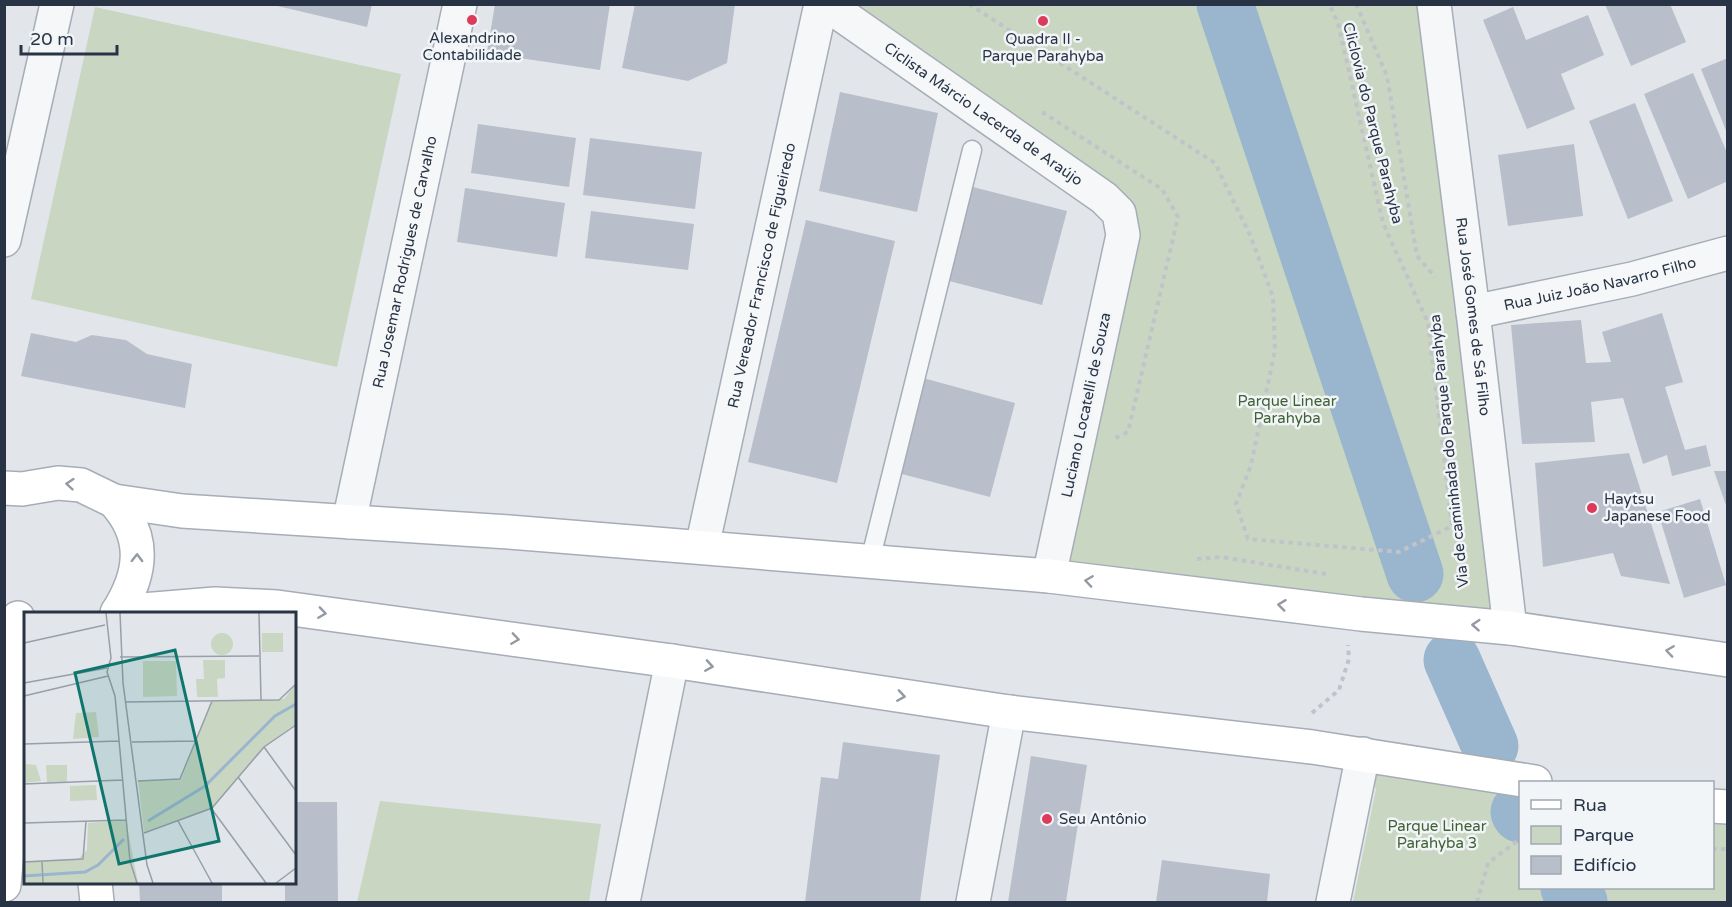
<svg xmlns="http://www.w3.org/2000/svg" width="1732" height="907" font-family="'Varela Round',sans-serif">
<rect width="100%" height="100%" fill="#e2e6eb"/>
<g fill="#c8d6c2">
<path d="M834,5H1432L1502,625L1055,577L1132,209Z"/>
<path d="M95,7L401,74L337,367L31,299Z"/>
<path d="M1362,753L1520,782V888H1712L1713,804L1727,806V902H1353L1376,789Z"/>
<path d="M380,801L601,824L589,902H357Z"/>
</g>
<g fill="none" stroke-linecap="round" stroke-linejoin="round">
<g stroke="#9ab6ce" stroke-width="57">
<path d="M1225,4L1415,574"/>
<path d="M1452,660L1490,746"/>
<path d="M1519,812L1520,814"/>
<path d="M1569,888L1579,902"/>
</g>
</g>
<g fill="#b8bfca">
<path d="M269,4H372L367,27Z"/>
<path d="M495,4H610L600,70L487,53Z"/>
<path d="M635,4H735L727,63L688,81L622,68Z"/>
<path d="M1605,4H1670L1686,42L1631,66Z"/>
<path d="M1513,7L1526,40L1588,15L1604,55L1561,74L1575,109L1527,129L1483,20Z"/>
<path d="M1728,58V133H1727L1701,69Z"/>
<path d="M1693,73L1728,155V181L1688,199L1644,94Z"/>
<path d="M840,92L938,113L917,212L819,191Z"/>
<path d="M1635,103L1673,201L1628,219L1589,121Z"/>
<path d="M478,124L576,138L569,187L471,173Z"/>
<path d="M590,138L702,152L695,209L583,195Z"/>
<path d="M1574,144L1583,216L1508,226L1498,155Z"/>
<path d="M973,187L1067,211L1042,305L949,281Z"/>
<path d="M465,188L565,203L557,257L457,242Z"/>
<path d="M591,211L694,224L688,270L585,258Z"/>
<path d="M806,220L895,241L837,483L748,462Z"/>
<path d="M1662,313L1683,382L1665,387L1685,450L1706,445L1711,466L1672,476L1667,455L1643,464L1623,398L1591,402L1595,442L1522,444L1511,325L1581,320L1586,363L1611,362L1602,332Z"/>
<path d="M31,333L76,342L92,335L126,340L147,354L192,364L185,408L21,376Z"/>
<path d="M923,378L1015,403L990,497L898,473Z"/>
<path d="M1629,453L1670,584L1621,576L1613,553L1543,567L1535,463Z"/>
<path d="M1714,471H1728V507L1727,508Z"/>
<path d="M1700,499L1726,585L1684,598L1658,512Z"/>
<path d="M843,742L940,755L920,902H805L821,777L838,779Z"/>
<path d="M1031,756L1087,765L1066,902H1008Z"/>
<path d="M294,802H337L338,902H285V882H294Z"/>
<path d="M1162,860L1270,874L1267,902H1156Z"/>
<path d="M139,882H222V902H140Z"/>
</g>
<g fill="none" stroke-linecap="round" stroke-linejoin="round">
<g stroke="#a6adb6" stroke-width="21">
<path id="lane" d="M870,561L972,150"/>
</g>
<g stroke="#a6adb6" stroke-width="36">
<g id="street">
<path id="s1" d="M826,4L1104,198L1119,213L1123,235L1049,576"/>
<path id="s2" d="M1434,4L1473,312L1510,628"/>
<path d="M4,240L57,4"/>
<path id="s3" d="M1473,312L1632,279L1728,253"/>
<path id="s4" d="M349,522L460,4"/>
<path id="s5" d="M702,547L821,4"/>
<path d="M623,902L672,661"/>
<path d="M973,902L1009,712"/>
<path d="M1333,902L1363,754"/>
</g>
</g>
<g stroke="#a6adb6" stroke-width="36">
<g id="secondary">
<path d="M4,488L22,489L58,483L81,485L114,501L182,511L509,532L1049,576L1361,614L1510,628L1728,660"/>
<path d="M114,501C147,537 142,574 117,613"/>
<path d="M118,612L215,604L277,607L672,661L1009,712L1312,747L1535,782"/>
<path d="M1712,806L1728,807"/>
<path d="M95,882L97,902"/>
<path d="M4,885C12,796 21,708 18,618"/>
</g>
</g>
<g stroke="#c0c4ca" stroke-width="4" stroke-dasharray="4.5 4.5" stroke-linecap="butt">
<path d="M969,4L1215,163L1251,237L1273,297L1275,350L1251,465L1236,504L1248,539L1399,552L1452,526L1428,323L1383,223L1338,23L1329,4"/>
<path d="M1356,4L1387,76L1417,256L1435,277"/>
<path d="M1042,112L1162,189L1178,217L1128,432L1113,439"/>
<path d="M1197,559L1221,557L1326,574"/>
<path d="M1312,713L1339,690L1349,659L1348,645"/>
<path d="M1712,849H1728"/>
<path d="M1477,902L1488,863L1520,839"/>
</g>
<use href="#lane" stroke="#f5f7f9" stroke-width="18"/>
<use href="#street" stroke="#f5f7f9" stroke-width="33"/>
<use href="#secondary" stroke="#fff" stroke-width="33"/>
</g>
<defs><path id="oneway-chevron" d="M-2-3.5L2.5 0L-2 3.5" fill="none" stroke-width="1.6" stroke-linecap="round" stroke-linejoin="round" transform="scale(1.5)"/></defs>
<g stroke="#949aa2">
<use href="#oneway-chevron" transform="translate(70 484) rotate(-175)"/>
<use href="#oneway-chevron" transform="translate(137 558) rotate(-89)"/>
<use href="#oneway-chevron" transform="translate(1089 581) rotate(-172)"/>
<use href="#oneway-chevron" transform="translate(1282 605) rotate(-173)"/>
<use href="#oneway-chevron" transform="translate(322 613) rotate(8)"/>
<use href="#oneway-chevron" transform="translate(1476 625) rotate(-176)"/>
<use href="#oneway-chevron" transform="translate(515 639) rotate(8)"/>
<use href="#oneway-chevron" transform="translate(1670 651) rotate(-172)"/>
<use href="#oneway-chevron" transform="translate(709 666) rotate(9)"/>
<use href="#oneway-chevron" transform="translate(901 696) rotate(9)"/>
</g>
<g fill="#db3c5c" stroke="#f2f5f8" stroke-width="2">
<circle cx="472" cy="20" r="6"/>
<circle cx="1043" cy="21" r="6"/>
<circle cx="1592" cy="508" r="6"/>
<circle cx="1047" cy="819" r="6"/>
</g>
<g text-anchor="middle" stroke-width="5" stroke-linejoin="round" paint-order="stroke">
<g font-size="15" fill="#283445" stroke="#f2f5f8">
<text x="472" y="43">Alexandrino<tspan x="472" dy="17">Contabilidade</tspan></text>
<text x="1043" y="44">Quadra II -<tspan x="1043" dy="17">Parque Parahyba</tspan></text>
<text x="1604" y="504" text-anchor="start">Haytsu<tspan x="1604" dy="17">Japanese Food</tspan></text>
<text x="1059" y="824" text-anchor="start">Seu Antônio</text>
</g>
<g font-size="15" fill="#283445" stroke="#f2f5f8">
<text dy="5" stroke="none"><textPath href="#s1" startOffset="192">Ciclista Márcio Lacerda de Araújo</textPath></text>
<text transform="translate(1373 123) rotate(76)" y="5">Cliclovia do Parque Parahyba</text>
<text dy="5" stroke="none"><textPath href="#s4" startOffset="266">Rua Josemar Rodrigues de Carvalho</textPath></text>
<text dy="5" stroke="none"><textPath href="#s5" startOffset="278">Rua Vereador Francisco de Figueiredo</textPath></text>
<text dy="5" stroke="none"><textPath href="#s3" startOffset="130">Rua Juiz João Navarro Filho</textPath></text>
<text dy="5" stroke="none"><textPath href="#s2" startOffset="315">Rua José Gomes de Sá Filho</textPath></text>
<text transform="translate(1086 405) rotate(-78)" y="5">Luciano Locatelli de Souza</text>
<text transform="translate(1449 451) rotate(-96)" y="5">Via de caminhada do Parque Parahyba</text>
</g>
<g font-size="15" fill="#3f6234" stroke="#f2f5f8">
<text x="1287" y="406">Parque Linear<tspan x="1287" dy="17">Parahyba</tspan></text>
<text x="1437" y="831">Parque Linear<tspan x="1437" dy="17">Parahyba 3</tspan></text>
</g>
</g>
<g transform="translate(24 612)">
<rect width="272" height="272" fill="#e2e6eb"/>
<path d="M238,21H259V40H238ZM187 32a11 11 0 1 1 22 0a11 11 0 1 1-22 0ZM179,48H201V66L193,67L194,85H173L172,67H180ZM119,49H152L153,84L119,85ZM271,73V113L241,135L188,196L120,220L114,169L157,168L188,88L260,87ZM72,100L75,125L49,127L52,101ZM0,137L2,152L12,153L17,169L0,171ZM22,153H43V171H23ZM72,173L73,188L46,189V174ZM102,208L114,271H0V249L54,247L63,238L64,211Z" fill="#c8d6c2"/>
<path fill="none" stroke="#9ab6ce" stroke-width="3" d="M124,209L181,174L251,104L272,92M0,264L61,260L74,253L100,227"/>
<path fill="none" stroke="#989fa9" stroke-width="1.5" d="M82,1L87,46L83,60L91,84L106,249L113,271M96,1L99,71L123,253L129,271M235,1L237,88M0,31L81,13M96,45L235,44M0,71L83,56M0,84L84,64M102,90L255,88L272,72M108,130L172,129M0,132L95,129M240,135L272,179M214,165L272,243M114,169L156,167L188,89M0,172L98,168M187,196L242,271M154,209L188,271M0,211L102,208M120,221L188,196L240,135L272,113M0,250L59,247L62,209M18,250L19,271M252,271L272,256"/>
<path fill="#0f766e" fill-opacity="0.15" stroke="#0f766e" stroke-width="3" d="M151,38L195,229L95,252L51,61Z"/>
<rect width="272" height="272" fill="none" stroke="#283445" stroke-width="3"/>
</g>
<rect width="1732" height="907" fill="none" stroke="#283445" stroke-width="12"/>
<rect x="1519" y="781" width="195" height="108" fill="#f2f5f8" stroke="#a1a8b0" stroke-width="1.5"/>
<rect x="1531" y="800" width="30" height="9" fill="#ffffff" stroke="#a1a8b0" stroke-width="1.5"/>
<text x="1573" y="811" font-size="18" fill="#283445">Rua</text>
<rect x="1531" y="826" width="30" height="18" fill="#c8d6c2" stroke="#a1a8b0" stroke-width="1.5"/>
<text x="1573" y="841" font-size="18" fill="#283445">Parque</text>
<rect x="1531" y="856" width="30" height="18" fill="#b8bfca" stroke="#a1a8b0" stroke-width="1.5"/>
<text x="1573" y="871" font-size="18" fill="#283445">Edifício</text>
<path d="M21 45v9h96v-9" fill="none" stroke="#283445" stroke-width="3"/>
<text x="30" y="45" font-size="18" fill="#283445" stroke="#f2f5f8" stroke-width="4.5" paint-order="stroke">20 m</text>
</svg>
